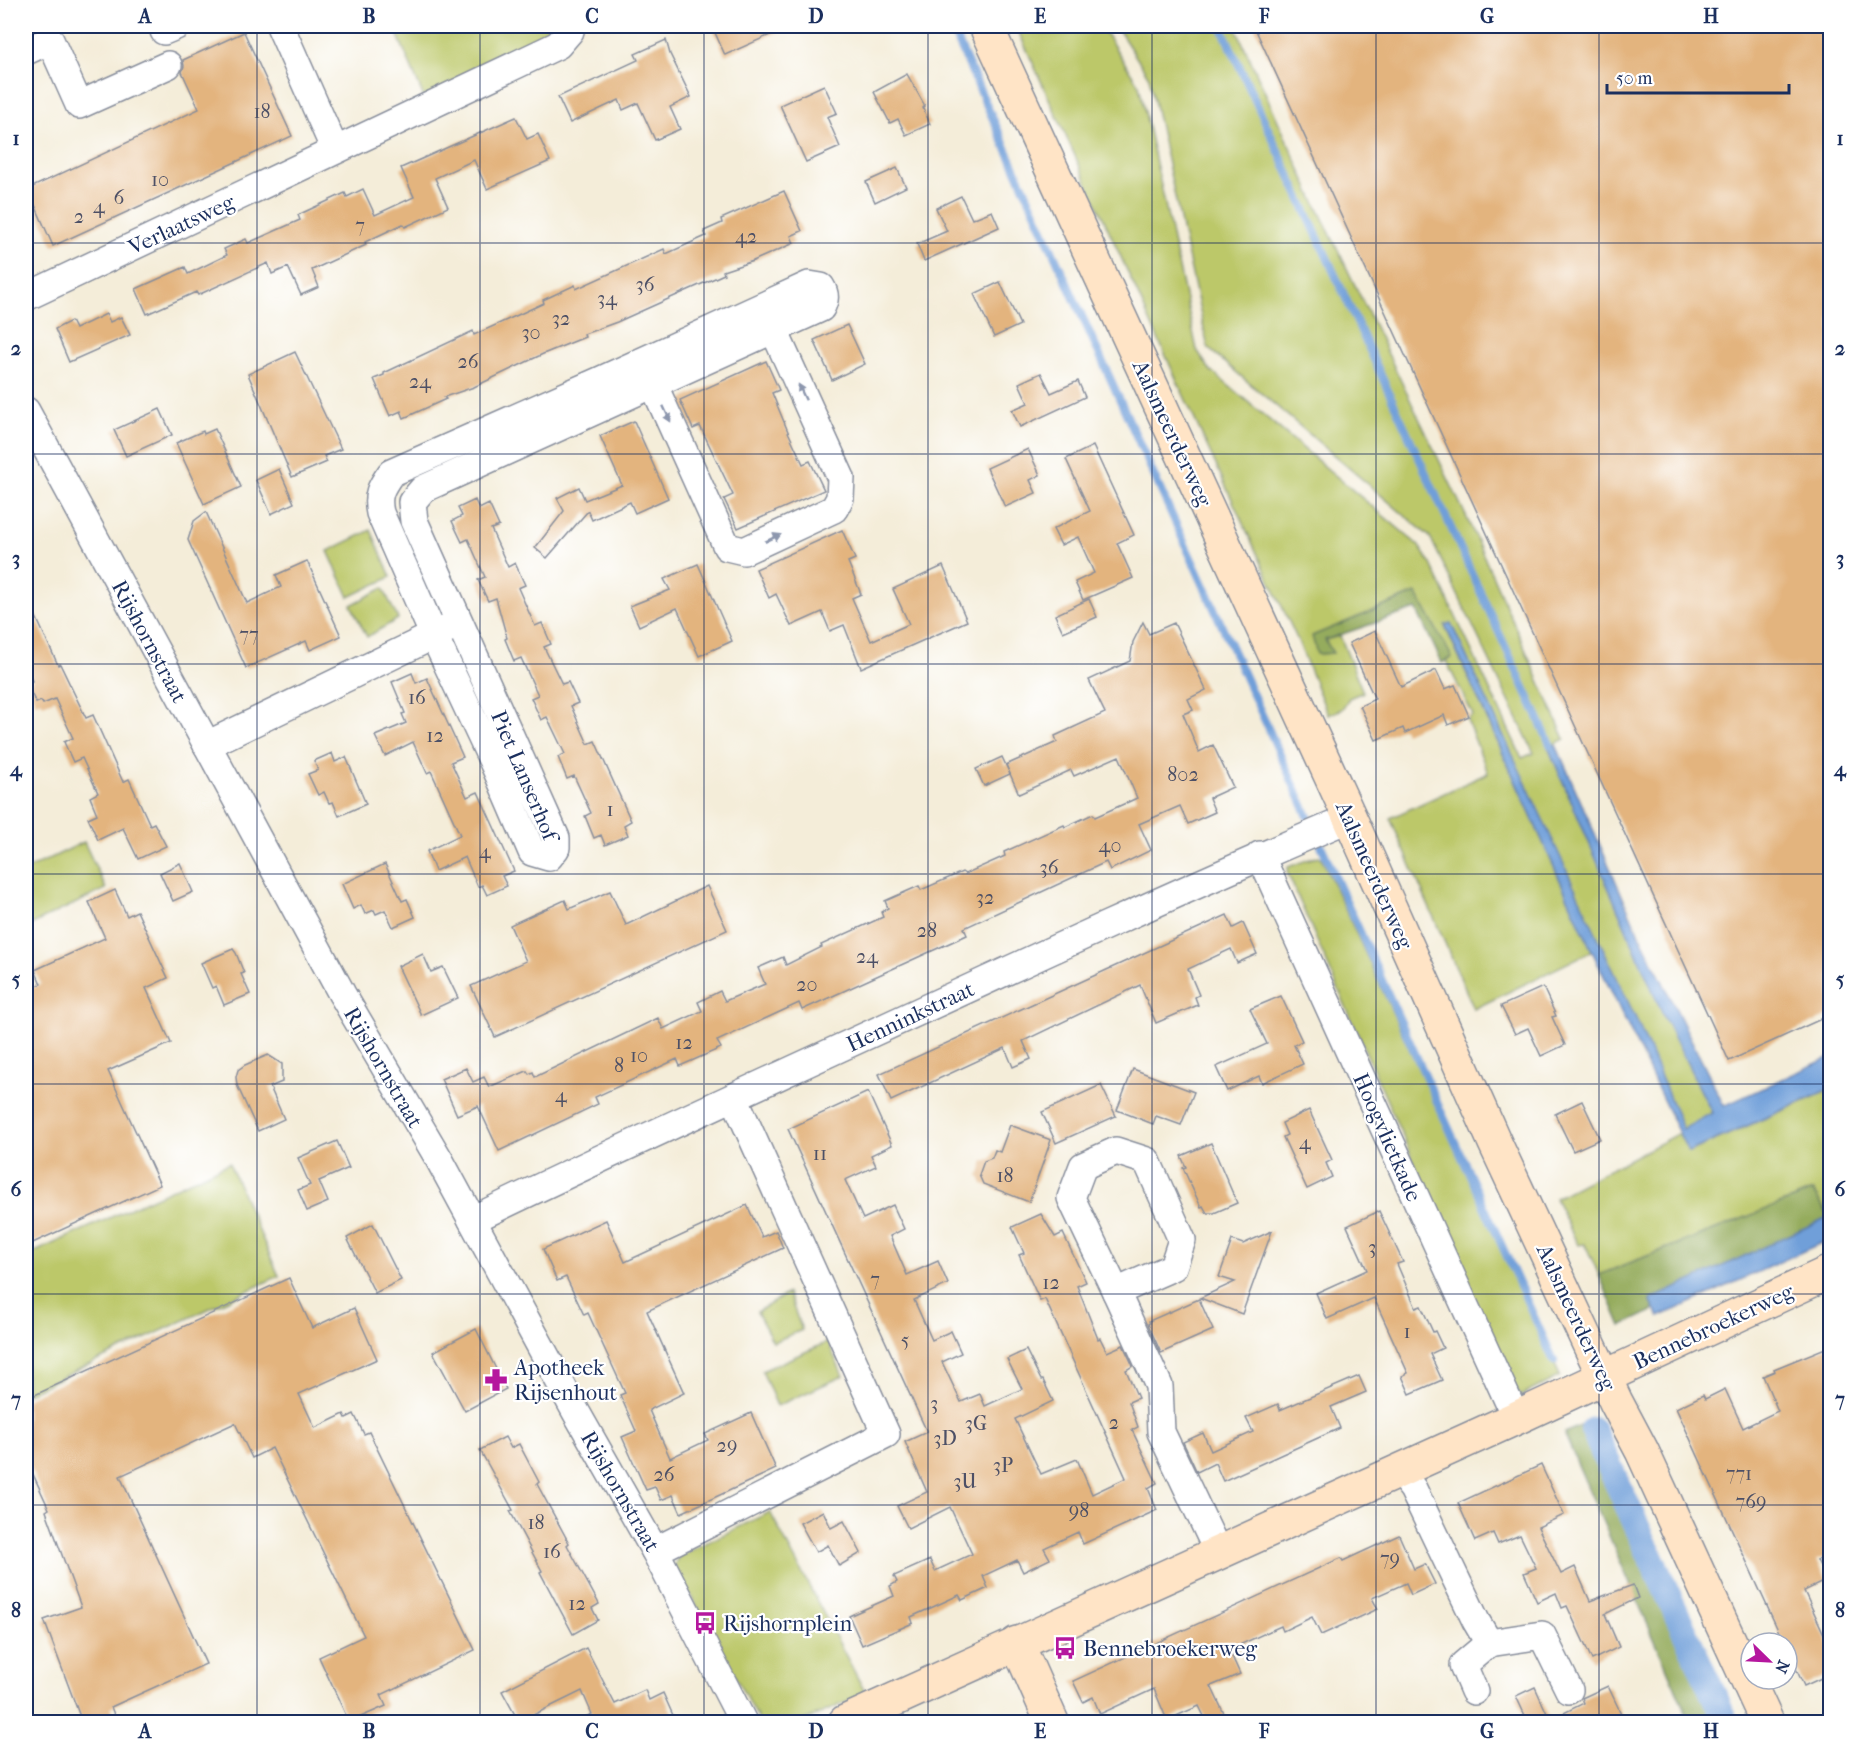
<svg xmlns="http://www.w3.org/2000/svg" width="1856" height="1748" font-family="'IM FELL French Canon',serif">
<rect width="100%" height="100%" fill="#fff"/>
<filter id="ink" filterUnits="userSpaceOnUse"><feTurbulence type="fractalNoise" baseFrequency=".0167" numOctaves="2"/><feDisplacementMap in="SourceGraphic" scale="12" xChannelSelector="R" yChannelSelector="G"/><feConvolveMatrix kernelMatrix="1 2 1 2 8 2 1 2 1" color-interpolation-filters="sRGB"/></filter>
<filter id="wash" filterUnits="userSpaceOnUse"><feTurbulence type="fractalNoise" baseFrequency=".008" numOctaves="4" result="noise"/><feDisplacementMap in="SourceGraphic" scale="24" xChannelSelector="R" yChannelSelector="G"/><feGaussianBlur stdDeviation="1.35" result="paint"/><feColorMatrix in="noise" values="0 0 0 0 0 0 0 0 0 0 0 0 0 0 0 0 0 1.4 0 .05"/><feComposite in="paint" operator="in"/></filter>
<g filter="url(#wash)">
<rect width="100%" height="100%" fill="#f4edd9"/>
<g fill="#bcc869" stroke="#6c7c64" stroke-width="1.5">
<path d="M394,26H567L425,100Z"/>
<path d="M1016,26H1101L1139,85L1197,350L1210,370L1418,545L1431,564L1522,758L1534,753L1430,537L1208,348L1149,77L1116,26H1235L1313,198L1466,516L1565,739L1548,747L1664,1017L1712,1113L1683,1130L1639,1025L1450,623L1445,626L1592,951L1474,1009L1390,818L1488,773L1467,720L1473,715L1446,661L1451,658L1416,593L1313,636L1318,654L1332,653L1325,640L1340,636L1363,692L1349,698L1342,709L1328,715L1298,641L1194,418Z"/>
<path d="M371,530L391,577L349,597L328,551Z"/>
<path d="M383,588L398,619L367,637L351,605Z"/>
<path d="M84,842L106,889L26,927V870Z"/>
<path d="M1318,856L1321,857L1560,1376L1521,1396L1514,1387L1489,1334L1287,872L1288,867Z"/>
<path d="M1830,1090V1216L1829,1217L1813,1191L1599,1275L1585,1244L1578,1245L1555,1198L1679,1133L1689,1152Z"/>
<path d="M229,1163L279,1276L26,1394V1256Z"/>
<path d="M788,1293L802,1330L773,1342L757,1312Z"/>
<path d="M828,1342L843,1376L777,1406L762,1371Z"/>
<path d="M770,1512L866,1694L801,1722H760L674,1565L679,1556Z"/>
</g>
<g fill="#95ac5d" stroke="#586e5e" stroke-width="1.5">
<path d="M1416,593L1452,657L1442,663L1416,609L1325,640L1333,653L1317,654L1312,636Z"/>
<path d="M1813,1191L1829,1217L1650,1300L1655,1310L1621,1326L1599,1275Z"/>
<path d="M1590,1422L1728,1722H1683L1689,1719L1564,1433Z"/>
</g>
<g fill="#6f9fd9" stroke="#45679c" stroke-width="1.5">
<path d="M1451,623L1639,1025L1683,1129L1712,1113L1664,1017L1548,747L1556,745L1639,934L1724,1106L1830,1057V1089L1688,1152L1592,951L1445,625Z"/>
<path d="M1830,1216V1239L1659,1317L1650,1300Z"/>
</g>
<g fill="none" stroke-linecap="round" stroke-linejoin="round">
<g stroke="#6f9fd9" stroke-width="8">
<path d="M951,26L1554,1361"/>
<path d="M1221,26L1551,746"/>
</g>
<path stroke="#6f9fd9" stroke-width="26" d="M1593,1430L1726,1722"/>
</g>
<g id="blocks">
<g fill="#e3b47e">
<path d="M712,26H790L725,55Z"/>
<path d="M1254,26H1830V1015L1729,1061Z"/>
<path d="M244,32L292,136L53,246L28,189L199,109L182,72L184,66L183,60Z"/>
<path d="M666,40L670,54L691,97L670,107L680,129L655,140L638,103L623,110L619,100L570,123L558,97L638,60L635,54Z"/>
<path d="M907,74L925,106L923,108L930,124L906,135L898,119L890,123L874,92Z"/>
<path d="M824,85L837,113L827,117L840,147L806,162L780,105Z"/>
<path d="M516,117L527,139L538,134L550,161L487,189L474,160L435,178L448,207L405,227L403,224L365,242L366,245L312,270L319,287L301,295L288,267L272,274L268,263L198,295L196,292L147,314L136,289L185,267L188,274L227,255L224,249L246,239L248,243L300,220L298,215L345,193L347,197L363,189L375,215L414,197L401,168Z"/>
<path d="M897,168L906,187L875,202L866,182Z"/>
<path d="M784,191L802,231L791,236L794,243L753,261L723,271L724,274L617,322L584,334L585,337L543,354L474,387L444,397L446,399L404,418L401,411L390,416L374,379L384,375V373L473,331L474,335L544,303L543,300L575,285L576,289L664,249L666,254L706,236L704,231L722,223L721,219Z"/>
<path d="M961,196L972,219L992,211L999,227L924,261L917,244L947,231L936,208Z"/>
<path d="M1000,282L1020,325L994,337L974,294Z"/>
<path d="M106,314L110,322L121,317L130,335L69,362L55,329L71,321L75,329Z"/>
<path d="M847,325L865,364L832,380L814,340Z"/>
<path d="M295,352L341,449L324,456L327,462L292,477L248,374Z"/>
<path d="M766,361L779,390L772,393L789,434L803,464L810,461L824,490L738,528L724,499L733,495L700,426L693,429L680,400Z"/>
<path d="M1041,373L1051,393L1078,381L1085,397L1020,427L1012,410L1028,403L1019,383Z"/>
<path d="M160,409L172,435L126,456L114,430Z"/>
<path d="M634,421L668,498L635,513L630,502L592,520L588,511L547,558L535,548L564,511L557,498L579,487L585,500L622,485L600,436Z"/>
<path d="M215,429L241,487L204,504L176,443L203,431L204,434Z"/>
<path d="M1093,446L1134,535L1117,543L1133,578L1083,600L1075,582L1094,573L1078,537L1061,545L1053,529L1090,511L1066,459Z"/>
<path d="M1028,449L1040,475L1030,480L1036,493L1005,507L987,468Z"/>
<path d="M279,469L294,503L271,514L256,480Z"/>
<path d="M475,500L479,509L489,504L499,526L491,529L508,567L515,563L525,585L518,588L535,626L542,623L551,644L544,647L562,684L568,682L578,703L571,706L588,744L595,741L631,821L624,825L628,835L605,845L601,835L594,838L585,816L591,813L574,776L567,779L558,757L565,754L547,717L541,720L531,698L538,695L521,658L514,661L505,639L507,638L496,598L488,601L478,580L485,577L468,539L462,542L452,521L462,516L458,508Z"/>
<path d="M206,512L247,603L281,587L276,575L307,561L341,636L310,650L306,641L246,668L188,540L194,521Z"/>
<path d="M842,530L855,559L848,562L861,594L852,598L871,641L909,624L893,589L943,566L967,621L861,668L844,625L830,631L822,612L791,626L776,594L769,598L756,569Z"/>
<path d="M698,564L732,641L699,656L677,608L639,626L630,606L670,590L664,579Z"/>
<path d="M26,595L58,665L60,664L86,718L93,715L123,782L129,779L150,825L154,823L166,846L138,859L123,828L98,840L88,818L97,814L90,797L98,793L82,758L73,762L64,742L73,738L55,699L43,704L41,701L36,703L26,683L32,681L26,664Z"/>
<path d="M1089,599L1097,617L1063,632L1055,615Z"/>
<path d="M1143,622L1149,634L1174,623L1206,690L1188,699L1193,710L1183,714L1199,752L1213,745L1233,787L1209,798L1215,812L1188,824L1180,806L1139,824L1151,850L1110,870L1106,862L964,928L967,935L802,1010L799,1003L717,1041L721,1048L680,1066L677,1059L595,1097L598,1104L499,1151L478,1106L457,1115L441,1079L466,1068L473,1082L484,1077L489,1087L527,1071L529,1074L533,1072L535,1077L658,1018L663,1029L702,1011L698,1002L720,991L725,1001L765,984L758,968L783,957L786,965L822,947L821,945L883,917L881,912L888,908L885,901L919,886L921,890L962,872L965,874L1005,856L1004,852L1064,825L1065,827L1093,814L1095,817L1137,798L1119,756L1074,776L1071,770L1019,794L1006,765L1057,742L1055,736L1105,713L1089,680L1130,661L1133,642Z"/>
<path d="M1375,631L1401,687L1436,670L1445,689L1455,685L1469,716L1448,725L1444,715L1405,733L1403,728L1376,740L1360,706L1375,699L1349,643Z"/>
<path d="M412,673L416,683L427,678L463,757L451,762L467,797L478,792L514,871L502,876L507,886L487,895L482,885L478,887L465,857L435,871L427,851L460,835L431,771L427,773L413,742L385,756L375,736L406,723L402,714L405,713L392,682Z"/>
<path d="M332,753L335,762L346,757L366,804L339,816L333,802L329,803L324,792L318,795L308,774L318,770L314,761Z"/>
<path d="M1002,757L1010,774L984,786L976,769Z"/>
<path d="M180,863L193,892L173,901L160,873Z"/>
<path d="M385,864L402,901L407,899L415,917L393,927L385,910L376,914L374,910L365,914L361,905L353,909L342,884Z"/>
<path d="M707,886L727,930L495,1037L471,986L526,961L510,925L565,900L569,909L610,891L626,925Z"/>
<path d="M115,890L127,916L137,911L168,978L146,988L171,1043L108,1071L160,1185L26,1246V991L41,984L35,970L105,938L89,902Z"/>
<path d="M1227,915L1233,928L1243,923L1257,954L1237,963L1231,949L1188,969L1199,995L1195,997L1198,1005L1156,1023L1140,985L1023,1041L1031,1059L1013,1067L1005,1048L891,1101L879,1074Z"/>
<path d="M233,949L236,953L244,973L241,974L250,994L224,1005L216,986L212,988L201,963Z"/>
<path d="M423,954L431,972L443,967L458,998L421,1015L398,966Z"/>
<path d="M1543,987L1556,1016L1552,1017L1565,1045L1541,1056L1528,1028L1515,1034L1501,1006Z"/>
<path d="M1281,996L1302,1041L1294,1045L1303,1064L1262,1083L1259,1076L1227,1091L1216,1067L1267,1044L1250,1009Z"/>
<path d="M268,1055L282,1064V1082L270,1087L284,1119L258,1131L237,1085L236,1077L238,1070L245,1065Z"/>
<path d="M1133,1069L1194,1092L1181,1125L1156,1116L1153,1124L1117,1110Z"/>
<path d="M1101,1085L1116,1116L1056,1143L1042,1112Z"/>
<path d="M868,1092L892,1145L871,1155L876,1166L845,1180L863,1219L893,1205L904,1229L890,1236L907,1275L938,1261L948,1284L914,1300L932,1340L951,1331L961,1353L942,1362L961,1402L980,1394L985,1406L1022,1389L1007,1359L1026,1350L1041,1380H1043L1053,1401L1015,1419L1041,1474L1077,1459L1092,1494L1126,1478L1045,1299L1040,1301L1019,1255L1024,1253L1012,1227L1041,1214L1055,1237L1063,1233L1069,1246L1086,1282L1077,1286L1098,1339L1100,1338L1107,1352L1123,1345L1133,1366L1126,1370L1138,1398L1129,1402L1138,1427L1132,1430L1157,1483L1148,1488L1157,1510L1083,1544L1078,1532L1044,1548L1050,1559L1023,1572L1017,1560L983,1576L988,1588L962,1600L959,1595L911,1617L913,1623L862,1645L849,1616L894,1596L890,1586L897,1582L894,1576L930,1560L935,1571L972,1554L950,1507L908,1528L897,1506L927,1492L905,1442L927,1432L788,1129Z"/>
<path d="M1582,1101L1600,1139L1573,1151L1555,1114Z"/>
<path d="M1309,1110L1332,1160L1326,1163L1332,1177L1307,1189L1283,1137L1287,1135L1282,1123Z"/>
<path d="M1010,1125L1051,1140L1029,1202L983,1184L979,1175L984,1161L992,1158L995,1150L1000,1152Z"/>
<path d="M337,1141L349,1168L319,1181L328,1202L307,1211L298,1190L310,1185L298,1158Z"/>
<path d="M1211,1143L1237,1203L1214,1213H1207L1203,1206L1201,1207L1183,1168L1186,1167L1181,1156Z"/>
<path d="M747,1205L762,1237L776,1231L783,1248L647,1311L684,1393L649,1410L670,1458L708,1440L705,1434L751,1413L776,1469L681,1513L673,1495L661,1500L655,1487L646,1490L622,1437L636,1431L620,1395L625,1393L588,1313L584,1315L566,1277L557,1281L543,1249L606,1220L625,1262Z"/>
<path d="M1379,1211L1403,1262L1397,1264L1416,1308L1421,1306L1433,1332L1435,1331L1443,1348L1430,1354L1442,1380L1410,1394L1402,1376L1408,1373L1374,1298L1327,1319L1316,1293L1367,1270L1347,1226Z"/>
<path d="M373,1224L401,1280L375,1293L347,1238Z"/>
<path d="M1272,1231L1242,1314L1200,1298L1235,1282L1219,1277L1232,1240L1243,1244Z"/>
<path d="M289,1278L312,1328L354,1308L377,1359L299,1394L315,1428L344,1414L346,1418L354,1414L364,1434L369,1432L475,1650L381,1695L386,1706L349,1722L319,1657L364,1636L272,1448L252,1458L235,1423L120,1476L206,1664L111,1707L117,1722H82L44,1620L81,1607L46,1511L49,1509L26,1459V1399Z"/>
<path d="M1199,1299L1213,1330L1161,1353L1148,1324L1150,1323L1149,1321Z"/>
<path d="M476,1329L506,1389L465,1411L433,1352Z"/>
<path d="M1830,1346V1556L1817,1560L1827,1580L1804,1591L1830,1647V1674L1804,1686L1787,1649V1643H1784L1676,1408L1703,1395L1705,1399L1725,1389L1743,1428L1778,1411L1763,1376L1775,1371L1774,1369Z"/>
<path d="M1359,1376L1366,1392L1331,1407L1340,1428L1223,1481L1215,1463L1197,1472L1183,1442L1203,1433L1211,1451L1253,1432L1246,1418L1278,1404L1280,1410Z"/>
<path d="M505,1437L511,1448L519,1444L539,1482L537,1484L569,1543L567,1545L599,1604L592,1608L598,1620L573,1634L540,1572L542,1571L510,1511L513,1510L480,1450Z"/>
<path d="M1541,1465L1564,1515L1538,1527L1561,1574L1575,1567L1590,1601L1633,1585L1638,1598L1605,1614L1619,1647L1592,1660L1567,1606L1562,1608L1556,1593L1537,1602L1524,1573L1536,1568L1520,1535L1498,1544L1493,1533L1475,1541L1458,1503Z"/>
<path d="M823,1511L831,1528L844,1521L861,1553L839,1566L828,1545L816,1552L800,1523Z"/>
<path d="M1399,1535L1414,1569L1425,1564L1435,1584L1411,1595L1406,1583L1372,1598L1378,1609L1321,1635L1312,1617L1283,1631L1281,1626L1237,1646L1239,1650L1231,1654L1240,1674L1211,1686L1228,1722H1207L1199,1706L1167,1720L1154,1689L1100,1714L1093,1697L1083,1702L1073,1681L1341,1558L1343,1561Z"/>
<path d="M586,1648L615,1704L645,1690L649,1700L663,1693L676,1722H574L592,1714L582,1691L519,1722L502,1691Z"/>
<path d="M1608,1686L1625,1722H1528L1516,1696L1535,1687L1550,1720L1584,1703L1582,1698Z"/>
</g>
</g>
</g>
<g filter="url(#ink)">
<use href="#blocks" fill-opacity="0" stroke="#888e9c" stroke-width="1.5"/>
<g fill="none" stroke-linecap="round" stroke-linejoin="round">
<g stroke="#888e9c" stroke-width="30">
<g id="street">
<path d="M280,26L335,150"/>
<path d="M164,31L176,26"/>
<path d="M26,51L50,40L79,105L168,65"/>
<path d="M809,285L821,287C826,295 825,300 821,308L423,489L412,502L414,521L556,838V848L549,857L532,852L494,764L434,636L380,513C376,495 381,487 391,473L599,381Z"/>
<path d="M26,297L558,45L570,31L571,26"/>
<path d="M646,368L727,547L744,551L834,509L840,498L841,478L767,315"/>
<path d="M26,411L342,994L439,1159L576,1412L655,1551L743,1722"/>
<path d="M207,745L449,628"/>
<path d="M1260,855L1516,1418"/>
<path d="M1116,1151L1147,1161L1182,1240L1173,1267L1116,1292L1071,1198L1083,1166Z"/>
<path d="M472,1220C603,1156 736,1096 868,1035C1028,961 1188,887 1350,818"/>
<path d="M1116,1292L1159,1386L1161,1432L1218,1552"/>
<path d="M1399,1471L1413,1489L1476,1621L1489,1643L1542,1635L1569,1690"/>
<path d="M655,1551L886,1434L734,1097"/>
<path d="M1474,1691L1463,1665L1489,1643"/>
</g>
</g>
<g stroke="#888e9c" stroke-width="36">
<g id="secondary">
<path d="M986,26L1350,818L1495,1143L1616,1402L1642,1451L1767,1722"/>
<path d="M1017,1643L1052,1722"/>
<path d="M845,1722L1516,1418L1830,1272"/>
</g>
</g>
<use href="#street" stroke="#fff" stroke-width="27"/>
<use href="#secondary" stroke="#ffe4c6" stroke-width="33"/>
</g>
<defs><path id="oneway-solid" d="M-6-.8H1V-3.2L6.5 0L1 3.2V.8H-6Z" transform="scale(1.5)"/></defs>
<g fill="#8d97ae">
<use href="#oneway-solid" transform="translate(802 392) rotate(-115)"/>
<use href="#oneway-solid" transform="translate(667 414) rotate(65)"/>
<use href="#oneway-solid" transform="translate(773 538) rotate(-25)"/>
</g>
</g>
<path fill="none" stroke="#1b2f5e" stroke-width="1.5" stroke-opacity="0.55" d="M257,26V1722M480,26V1722M704,26V1722M928,26V1722M1152,26V1722M1376,26V1722M1599,26V1722M26,243H1830M26,454H1830M26,664H1830M26,874H1830M26,1084H1830M26,1294H1830M26,1505H1830"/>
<defs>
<g id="pharmacy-bare" transform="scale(1.8)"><path d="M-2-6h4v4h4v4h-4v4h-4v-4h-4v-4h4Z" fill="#b5179e" stroke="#fff" stroke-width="2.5" paint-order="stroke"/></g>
<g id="bus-bare" transform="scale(1.8)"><path d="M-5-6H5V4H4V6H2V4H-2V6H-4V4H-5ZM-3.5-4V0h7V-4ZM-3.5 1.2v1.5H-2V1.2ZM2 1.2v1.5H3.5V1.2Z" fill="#b5179e" stroke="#fff" stroke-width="2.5" paint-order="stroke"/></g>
</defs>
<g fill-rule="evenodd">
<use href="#pharmacy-bare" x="496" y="1380"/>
<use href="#bus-bare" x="705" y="1623"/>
<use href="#bus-bare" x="1065" y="1648"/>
</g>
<g text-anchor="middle" stroke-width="4.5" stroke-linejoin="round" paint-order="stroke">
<g font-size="20" fill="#4d5066">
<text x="262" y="118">18</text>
<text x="160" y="186">10</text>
<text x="119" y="204">6</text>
<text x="99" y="213">4</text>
<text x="79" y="223">2</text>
<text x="360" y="232">7</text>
<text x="746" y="243">42</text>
<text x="645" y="291">36</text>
<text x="607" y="305">34</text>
<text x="561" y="325">32</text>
<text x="531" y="339">30</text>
<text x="468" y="368">26</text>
<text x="420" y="388">24</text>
<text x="249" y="641">77</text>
<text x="417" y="704">16</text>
<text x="435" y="742">12</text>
<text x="1183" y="781">802</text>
<text x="610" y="816">1</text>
<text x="1110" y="852">40</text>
<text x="485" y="858">4</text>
<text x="1049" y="874">36</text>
<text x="985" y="904">32</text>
<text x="927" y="937">28</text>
<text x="867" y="963">24</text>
<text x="807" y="991">20</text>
<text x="684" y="1049">12</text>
<text x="639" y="1062">10</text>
<text x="619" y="1072">8</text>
<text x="561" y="1102">4</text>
<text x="1305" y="1149">4</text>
<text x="820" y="1160">11</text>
<text x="1005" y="1182">18</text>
<text x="1372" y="1254">3</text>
<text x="875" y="1286">7</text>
<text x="1051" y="1289">12</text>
<text x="1407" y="1338">1</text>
<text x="905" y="1347">5</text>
<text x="934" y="1410">3</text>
<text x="1114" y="1429">2</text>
<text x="976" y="1430">3G</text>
<text x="945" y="1445">3D</text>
<text x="727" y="1452">29</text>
<text x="1003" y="1472">3P</text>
<text x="1739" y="1480">771</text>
<text x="664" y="1481">26</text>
<text x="965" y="1488">3U</text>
<text x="1751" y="1508">769</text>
<text x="1079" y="1517">98</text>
<text x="536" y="1529">18</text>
<text x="552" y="1558">16</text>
<text x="1390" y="1565">79</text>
<text x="577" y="1610">12</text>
</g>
<g font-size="22" fill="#1b2f5e" stroke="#fff">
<text transform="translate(181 224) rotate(-25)" y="8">Verlaatsweg</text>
<text transform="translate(1173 433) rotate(65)" y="8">Aalsmeerderweg</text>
<text transform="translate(150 641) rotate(62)" y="8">Rijshornstraat</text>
<text transform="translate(525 775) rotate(67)" y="8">Piet Lanserhof</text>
<text transform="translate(1375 875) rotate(66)" y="8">Aalsmeerderweg</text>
<text transform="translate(910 1016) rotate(-25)" y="8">Henninkstraat</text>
<text transform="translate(384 1067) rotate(60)" y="8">Rijshornstraat</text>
<text transform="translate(1388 1137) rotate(66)" y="8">Hoogvlietkade</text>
<text transform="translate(1577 1317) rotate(65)" y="8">Aalsmeerderweg</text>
<text transform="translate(1713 1326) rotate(-25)" y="8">Bennebroekerweg</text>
<text transform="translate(621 1491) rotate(60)" y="8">Rijshornstraat</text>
</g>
<g font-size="22" fill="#1b2f5e" stroke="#fff" text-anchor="start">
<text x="514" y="1375">Apotheek<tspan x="514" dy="25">Rijsenhout</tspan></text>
<text x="723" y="1631">Rijshornplein</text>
<text x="1083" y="1656">Bennebroekerweg</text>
</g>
</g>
<rect width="1856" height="1748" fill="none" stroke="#fff" stroke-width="66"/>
<g transform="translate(1769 1661) rotate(114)"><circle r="28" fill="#ffffff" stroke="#a4acbf" stroke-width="1.5"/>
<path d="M0-4.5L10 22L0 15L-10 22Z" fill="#b5179e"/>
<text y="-9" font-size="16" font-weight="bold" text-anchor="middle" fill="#1b2f5e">N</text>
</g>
<path d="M1607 84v9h182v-9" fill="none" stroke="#1b2f5e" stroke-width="3"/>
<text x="1616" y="84" font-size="18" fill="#1b2f5e" stroke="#ffffff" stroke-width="4.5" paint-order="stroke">50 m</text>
<rect x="33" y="33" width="1790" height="1682" fill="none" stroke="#1b2f5e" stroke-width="2"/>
<g font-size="20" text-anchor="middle" font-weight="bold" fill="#1b2f5e">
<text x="145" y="23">A</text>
<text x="369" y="23">B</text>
<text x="592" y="23">C</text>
<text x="816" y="23">D</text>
<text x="1040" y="23">E</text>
<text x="1264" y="23">F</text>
<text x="1487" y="23">G</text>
<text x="1711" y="23">H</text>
<text x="16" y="145">1</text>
<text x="1840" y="145">1</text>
<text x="16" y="355">2</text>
<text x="1840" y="355">2</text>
<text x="16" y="565">3</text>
<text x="1840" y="565">3</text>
<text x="16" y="776">4</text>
<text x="1840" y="776">4</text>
<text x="16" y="986">5</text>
<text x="1840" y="986">5</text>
<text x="16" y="1196">6</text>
<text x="1840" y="1196">6</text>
<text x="16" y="1406">7</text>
<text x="1840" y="1406">7</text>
<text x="16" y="1617">8</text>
<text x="1840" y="1617">8</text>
<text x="145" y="1738">A</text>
<text x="369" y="1738">B</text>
<text x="592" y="1738">C</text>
<text x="816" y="1738">D</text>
<text x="1040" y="1738">E</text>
<text x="1264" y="1738">F</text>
<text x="1487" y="1738">G</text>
<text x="1711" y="1738">H</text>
</g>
</svg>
